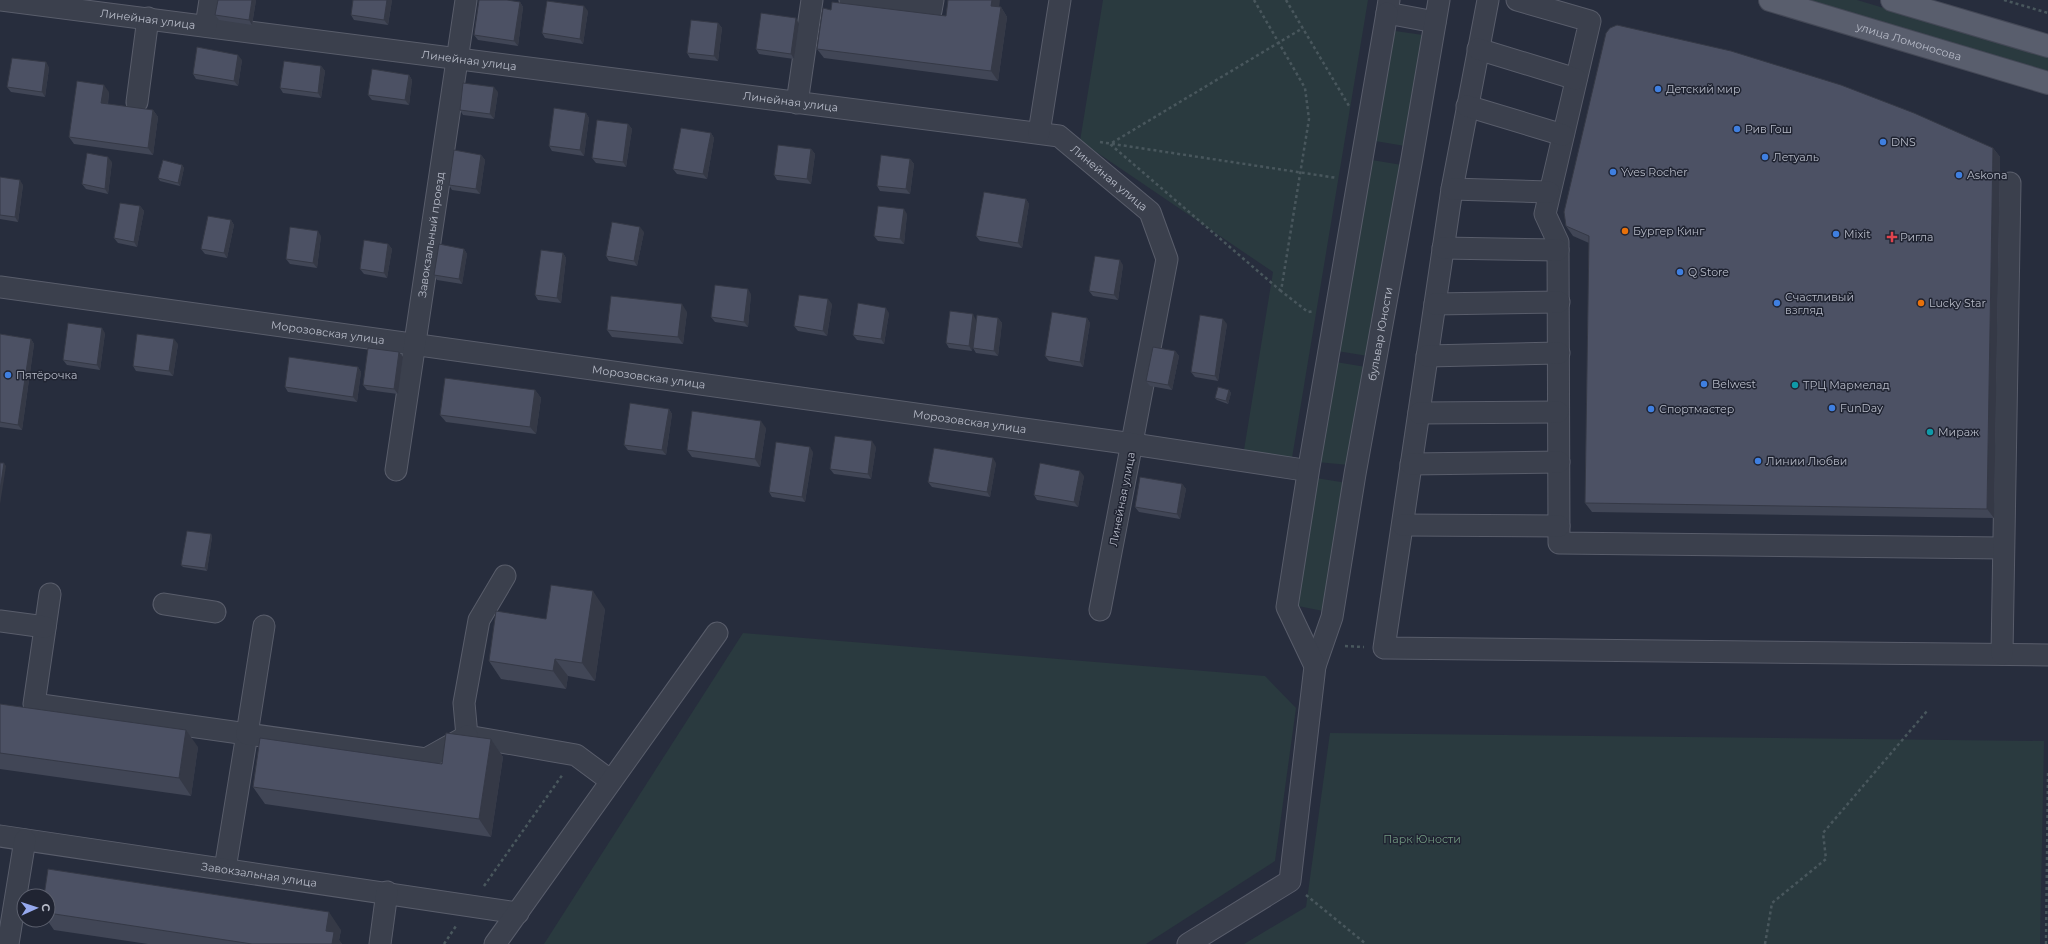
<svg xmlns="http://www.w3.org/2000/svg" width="2048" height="944" font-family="Montserrat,sans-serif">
<rect width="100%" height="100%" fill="#272d3d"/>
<g fill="#2a3a3f">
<path d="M1103,0H1368L1292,458L1244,450L1273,272L1080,141Z"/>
<path d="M1807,0H1857L2048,57V71Z"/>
<path d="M1395,31L1423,35L1405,146L1375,141Z"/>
<path d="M1372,160L1402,165L1368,356L1337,351Z"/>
<path d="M1336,362L1366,367L1349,465L1317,462Z"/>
<path d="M1316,478L1347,483L1323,611L1293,605Z"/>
<path d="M743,633L1265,676L1296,708L1275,861L1146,944H544Z"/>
<path d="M1330,733L2044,741L2040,944H1244L1306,907Z"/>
</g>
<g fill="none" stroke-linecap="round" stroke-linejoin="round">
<g stroke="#595d6b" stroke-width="23">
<g id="minor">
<path id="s1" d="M0,0L1059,136L1150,212L1167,259L1100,610"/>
<path d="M850,0L931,11L933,0"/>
<path d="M1389,0L1387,13L1435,22"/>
<path d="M1488,0L1452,189L1384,648L2048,655"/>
<path d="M1517,0L1590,21L1545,214L1558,242L1559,543L2003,548"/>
<path d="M206,26L210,0"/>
<path d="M1478,49L1576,79"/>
<path d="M137,102L148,18"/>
<path d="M797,103L812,0"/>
<path d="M1467,106L1563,135"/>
<path d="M1039,133L1060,0"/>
<path d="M1452,189L1549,192"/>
<path d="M1443,248L1558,250"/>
<path id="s2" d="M0,287L1133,444L1297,469"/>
<path d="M1435,304L1559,302"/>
<path d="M1427,356L1559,353"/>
<path d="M1419,413L1558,412"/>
<path d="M1411,464L1559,462"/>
<path id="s3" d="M396,470L466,0"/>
<path d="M1403,525L1559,526"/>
<path d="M505,576L479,620L464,703L467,736L576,755L611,781"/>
<path d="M50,594L34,704L247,734L225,869"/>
<path d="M164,604L215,612"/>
<path d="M0,621L45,627"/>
<path d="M264,626L247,734L426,759L467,736"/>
<path d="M2002,654L2010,183"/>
<path id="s4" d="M1315,666L1332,617L1355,474L1412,158L1439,0"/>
<path id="s5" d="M0,836L518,913"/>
<path d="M8,944L25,840"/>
<path d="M380,944L387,892"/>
<path d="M495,944L717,633"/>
<path d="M1188,944L1290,881L1315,666L1287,607L1309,467L1387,13"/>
</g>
</g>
<g stroke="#444856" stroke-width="24">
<g id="major">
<path id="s6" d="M1770,0L2048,83"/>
<path d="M1892,0L2048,46"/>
</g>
</g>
<g stroke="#49575d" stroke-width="2.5" stroke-dasharray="3 3" stroke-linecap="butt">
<path d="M1254,0L1305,88L1309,119L1281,291L1308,312L1314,311"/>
<path d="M1286,0L1349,106"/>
<path d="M2004,0L2048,13"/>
<path d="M1100,142L1337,178"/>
<path d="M1281,291L1110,144L1303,28"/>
<path d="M1345,646L1364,647"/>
<path d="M484,886L563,774"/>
<path d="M1306,895L1366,944"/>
<path d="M444,944L456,926"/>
<path d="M1765,944L1772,903L1826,859L1823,833L1927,711"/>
<path d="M2046,944L2048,772"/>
</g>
<use href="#minor" stroke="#3b404d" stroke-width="21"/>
<use href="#major" stroke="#595e6d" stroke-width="22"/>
</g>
<g fill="#414656">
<path d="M256,0L252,25L219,20L215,15Z"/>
<path d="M392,0L388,25L354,20L351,15Z"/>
<path d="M520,2L523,7L518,46L478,40L474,35Z"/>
<path d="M999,7H1001L1007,17L998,81L824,58L817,49L831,10L946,16Z"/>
<path d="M588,11L583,44L545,38L542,33Z"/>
<path d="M718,23L722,28L718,61L690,58L687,53Z"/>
<path d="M799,24L794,59L759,54L756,49Z"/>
<path d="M242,60L238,86L196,79L193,74Z"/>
<path d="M46,62L49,68L45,97L11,92L7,87Z"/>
<path d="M321,66L325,71L321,98L283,93L280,88Z"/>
<path d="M409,75L412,80L409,105L372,100L368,95Z"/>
<path d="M109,92L108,104L153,110L158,117L153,155L74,144L69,137Z"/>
<path d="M498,92L494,119L463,115L460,110Z"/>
<path d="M586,113L589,118L584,156L552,151L549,146Z"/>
<path d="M628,124L632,129L626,167L596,163L592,158Z"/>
<path d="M711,133L714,138L707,179L677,174L673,169Z"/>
<path d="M1993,148L2000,157L1994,518L1592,512L1585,503L1589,243L1573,236L1566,226Z"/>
<path d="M811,149L815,154L811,184L777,180L774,175Z"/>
<path d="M481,155L485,160L480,194L452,190L449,185Z"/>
<path d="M910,159L914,164L910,194L880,191L877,186Z"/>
<path d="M112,162L108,194L86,189L82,184Z"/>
<path d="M182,165L184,168L180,186L160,181L158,178Z"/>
<path d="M0,177L23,185L18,222L0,219Z"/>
<path d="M1026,199L1029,204L1022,248L980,241L976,236Z"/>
<path d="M140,206L144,211L137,247L118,243L114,238Z"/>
<path d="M907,214L904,244L878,241L874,236Z"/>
<path d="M231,220L234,225L227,258L205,254L201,249Z"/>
<path d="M644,232L637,266L609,261L606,256Z"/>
<path d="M321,236L317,268L290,264L286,259Z"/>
<path d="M388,244L392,249L387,278L364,274L360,269Z"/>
<path d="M464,249L467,254L462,284L437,280L434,275Z"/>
<path d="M563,253L566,258L561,303L538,300L535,295Z"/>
<path d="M1123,265L1118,300L1093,296L1089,291Z"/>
<path d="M751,294L748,327L715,322L711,317Z"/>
<path d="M832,304L827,336L798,331L794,326Z"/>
<path d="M687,312L683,344L612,337L607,330Z"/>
<path d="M889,313L884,344L857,340L853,335Z"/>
<path d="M998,318L1002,323L998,356L976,353L973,348Z"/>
<path d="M1087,318L1090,323L1083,367L1049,361L1045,356Z"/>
<path d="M976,320L972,351L949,348L946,343Z"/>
<path d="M1227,324L1218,381L1195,377L1191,372Z"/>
<path d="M105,333L100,370L67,365L63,360Z"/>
<path d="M0,334L31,339L34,344L22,430L0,427Z"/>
<path d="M178,344L173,376L136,371L133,366Z"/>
<path d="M1175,351L1179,356L1172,390L1150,386L1146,381Z"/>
<path d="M399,352L403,357L398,394L367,390L363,385Z"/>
<path d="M358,367L361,372L357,402L288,392L285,387Z"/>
<path d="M535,390L541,398L536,434L446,422L440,415Z"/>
<path d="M1229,390L1231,393L1228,404L1217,400L1215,398Z"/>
<path d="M669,409L672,414L666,455L628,450L624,445Z"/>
<path d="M766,428L760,467L692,457L687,450Z"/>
<path d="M876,447L871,479L834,474L830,469Z"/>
<path d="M813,452L805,502L772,497L769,492Z"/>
<path d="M996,463L990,497L932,487L928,482Z"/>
<path d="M1084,476L1078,507L1037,500L1034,495Z"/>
<path d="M1182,484L1186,489L1180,519L1139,512L1135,507Z"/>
<path d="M211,534L212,537L207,571L183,567L181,565Z"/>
<path d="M605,609L595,681L568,676L566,689L501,679L489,661L546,619Z"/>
<path d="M0,704L198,747L191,796L0,769Z"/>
<path d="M491,739L503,757L491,837L265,804L253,787L442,764Z"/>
<path d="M48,896L341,930L339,940L342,944H148L54,930L47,920H48Z"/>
</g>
<g fill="#353946">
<path d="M252,0H256L252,25L249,20Z"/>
<path d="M387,0H392L388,25L384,20Z"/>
<path d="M992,0H1000L998,15L991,6Z"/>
<path d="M520,2L523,7L518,46L514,41Z"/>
<path d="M584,6L588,11L583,44L580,39Z"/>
<path d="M1001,7L1007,17L998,81L991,71Z"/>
<path d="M796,18L799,24L794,59L791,54Z"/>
<path d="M718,23L722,28L718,61L714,56Z"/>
<path d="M238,55L242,60L238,86L234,81Z"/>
<path d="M46,62L49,68L45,97L42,92Z"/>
<path d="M321,66L325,71L321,98L318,93Z"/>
<path d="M409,75L412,80L409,105L405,100Z"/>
<path d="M104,85L109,92L107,110L101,103Z"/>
<path d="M494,87L498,92L494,119L490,114Z"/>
<path d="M153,110L158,117L153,155L148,148Z"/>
<path d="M586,113L589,118L584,156L580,150Z"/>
<path d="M628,124L632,129L626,167L623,162Z"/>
<path d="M711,133L714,138L707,179L703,174Z"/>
<path d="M1993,148L2000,157L1994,518L1987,509Z"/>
<path d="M811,149L815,154L811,184L807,179Z"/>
<path d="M481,155L485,160L480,194L476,189Z"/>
<path d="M108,157L112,162L108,194L105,189Z"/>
<path d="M910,159L914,164L910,194L906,189Z"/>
<path d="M182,165L184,168L180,186L178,183Z"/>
<path d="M20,180L23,185L18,222L15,217Z"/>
<path d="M1026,199L1029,204L1022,248L1018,243Z"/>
<path d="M140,206L144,211L137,247L134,242Z"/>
<path d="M904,209L907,214L904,244L900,239Z"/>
<path d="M231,220L234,225L227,258L224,253Z"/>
<path d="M640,227L644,232L637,266L634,261Z"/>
<path d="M318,231L321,236L317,268L313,263Z"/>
<path d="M388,244L392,249L387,278L384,273Z"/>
<path d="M464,249L467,254L462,284L459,279Z"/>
<path d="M563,253L566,258L561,303L557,298Z"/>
<path d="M1120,260L1123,265L1118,300L1114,295Z"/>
<path d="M748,289L751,294L748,327L744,322Z"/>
<path d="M828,299L832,304L827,336L823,331Z"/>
<path d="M682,304L687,312L683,344L678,337Z"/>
<path d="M886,308L889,313L884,344L881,339Z"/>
<path d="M973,314L976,320L972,351L969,346Z"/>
<path d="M998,318L1002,323L998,356L994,351Z"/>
<path d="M1087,318L1090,323L1083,367L1080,362Z"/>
<path d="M1223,319L1227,324L1218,381L1215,376Z"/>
<path d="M102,328L105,333L100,370L97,365Z"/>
<path d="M31,339L34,344L22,430L18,425Z"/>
<path d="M174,339L178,344L173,376L169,371Z"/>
<path d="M1175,351L1179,356L1172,390L1168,385Z"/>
<path d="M399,352L403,357L398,394L394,389Z"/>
<path d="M358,367L361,372L357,402L353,397Z"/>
<path d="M535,390L541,398L536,434L530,427Z"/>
<path d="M1229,390L1231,393L1228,404L1226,401Z"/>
<path d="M669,409L672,414L666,455L662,450Z"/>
<path d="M761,421L766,428L760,467L755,459Z"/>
<path d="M872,441L876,447L871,479L868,474Z"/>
<path d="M810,447L813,452L805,502L802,497Z"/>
<path d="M993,458L996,463L990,497L987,492Z"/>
<path d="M4,463L6,466L0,504V490Z"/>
<path d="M1080,471L1084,476L1078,507L1074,502Z"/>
<path d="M1182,484L1186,489L1180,519L1177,514Z"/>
<path d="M211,534L212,537L207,571L205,568Z"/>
<path d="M593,591L605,609L595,681L582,663Z"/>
<path d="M555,659L568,676L566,689L553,671Z"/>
<path d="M186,730L198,747L191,796L179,778Z"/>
<path d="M491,739L503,757L491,837L479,819Z"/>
<path d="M329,912L341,930L339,940L342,944H332L326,931Z"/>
</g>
<g fill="#4c5164" stroke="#353946">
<path d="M218,0H252L249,20L215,15Z"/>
<path d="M353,0H387L384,20L351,15Z"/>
<path d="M479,0H507L520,2L514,41L474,35Z"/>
<path d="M948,0H992L991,6L1001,7L991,71L817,49L823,8L831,10L832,2L946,16Z"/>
<path d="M547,1L584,6L580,39L542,33Z"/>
<path d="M761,13L796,18L791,54L756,49Z"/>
<path d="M691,20L718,23L714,56L687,53Z"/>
<path d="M1617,25L1731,51L1841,85L1914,113L1993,148L1987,509L1585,503L1589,236L1566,226L1564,212L1606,33L1610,28Z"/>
<path d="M197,47L238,55L234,81L193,74Z"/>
<path d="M12,58L46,62L42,92L7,87Z"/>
<path d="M284,61L321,66L318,93L280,88Z"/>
<path d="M372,69L409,75L405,100L368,95Z"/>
<path d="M77,81L104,85L101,103L153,110L148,148L69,137Z"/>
<path d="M463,83L494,87L490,114L460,110Z"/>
<path d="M554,108L586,113L580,150L549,146Z"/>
<path d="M597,120L628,124L623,162L592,158Z"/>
<path d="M681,128L711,133L703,174L673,169Z"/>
<path d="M778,145L811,149L807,179L774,175Z"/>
<path d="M454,150L481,155L476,189L449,185Z"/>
<path d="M87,153L108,157L105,189L82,184Z"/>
<path d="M881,155L910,159L906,189L877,186Z"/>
<path d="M163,160L182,165L178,183L158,178Z"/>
<path d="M0,177L20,180L15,217L0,215Z"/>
<path d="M984,192L1026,199L1018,243L976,236Z"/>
<path d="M120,203L140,206L134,242L114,238Z"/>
<path d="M878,206L904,209L900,239L874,236Z"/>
<path d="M208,216L231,220L224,253L201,249Z"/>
<path d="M612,222L640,227L634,261L606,256Z"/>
<path d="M290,227L318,231L313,263L286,259Z"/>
<path d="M364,240L388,244L384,273L360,269Z"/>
<path d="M439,244L464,249L459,279L434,275Z"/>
<path d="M541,250L563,253L557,298L535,295Z"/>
<path d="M1095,256L1120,260L1114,295L1089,291Z"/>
<path d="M715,285L748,289L744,322L711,317Z"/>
<path d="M799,295L828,299L823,331L794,326Z"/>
<path d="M611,296L682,304L678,337L607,330Z"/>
<path d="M858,303L886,308L881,339L853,335Z"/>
<path d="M950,311L973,314L969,346L946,343Z"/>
<path d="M1052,312L1087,318L1080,362L1045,356Z"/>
<path d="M977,315L998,318L994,351L973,348Z"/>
<path d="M1200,315L1223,319L1215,376L1191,372Z"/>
<path d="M68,323L102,328L97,365L63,360Z"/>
<path d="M0,334L31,339L18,425L0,422Z"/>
<path d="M137,334L174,339L169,371L133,366Z"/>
<path d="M1153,347L1175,351L1168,385L1146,381Z"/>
<path d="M368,348L399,352L394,389L363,385Z"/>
<path d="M289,357L358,367L353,397L285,387Z"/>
<path d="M445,378L535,390L530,427L440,415Z"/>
<path d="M1218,387L1229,390L1226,401L1215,398Z"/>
<path d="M630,403L669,409L662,450L624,445Z"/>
<path d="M692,411L761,421L755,459L687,450Z"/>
<path d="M835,436L872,441L868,474L830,469Z"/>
<path d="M776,442L810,447L802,497L769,492Z"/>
<path d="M934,448L993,458L987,492L928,482Z"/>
<path d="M0,463H4L0,490Z"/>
<path d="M1040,463L1080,471L1074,502L1034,495Z"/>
<path d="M1140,477L1182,484L1177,514L1135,507Z"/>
<path d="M187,531L211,534L205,568L181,565Z"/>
<path d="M551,585L593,591L582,663L555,659L553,671L489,661L496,611L546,619Z"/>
<path d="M0,704L186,730L179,778L0,753Z"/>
<path d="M446,733L491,739L479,819L253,787L260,738L442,764Z"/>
<path d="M48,869L329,912L326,931L334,932L332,944H252L48,913V896H44Z"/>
</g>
<g fill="#3f7fe0" stroke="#202432" stroke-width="1.5">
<circle cx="1658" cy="89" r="4"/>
<circle cx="1737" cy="129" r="4"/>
<circle cx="1883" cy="142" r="4"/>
<circle cx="1765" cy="157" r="4"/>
<circle cx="1613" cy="172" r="4"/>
<circle cx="1959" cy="175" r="4"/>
<circle cx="1836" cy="234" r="4"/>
<circle cx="1680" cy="272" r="4"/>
<circle cx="1777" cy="303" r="4"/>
<circle cx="8" cy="375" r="4"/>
<circle cx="1704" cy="384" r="4"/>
<circle cx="1832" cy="408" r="4"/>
<circle cx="1651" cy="409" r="4"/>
<circle cx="1758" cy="461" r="4"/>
</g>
<g fill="#e8710a" stroke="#202432" stroke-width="1.5">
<circle cx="1625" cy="231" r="4"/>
<circle cx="1921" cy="303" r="4"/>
</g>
<path fill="#e0444e" stroke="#202432" stroke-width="1.5" d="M1890 231h4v4h4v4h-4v4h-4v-4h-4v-4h4z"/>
<g fill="#0f9aa8" stroke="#202432" stroke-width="1.5">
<circle cx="1795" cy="385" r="4"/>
<circle cx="1930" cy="432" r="4"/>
</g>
<g text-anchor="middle" stroke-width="3" stroke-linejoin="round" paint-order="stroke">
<g font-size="11" fill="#b7bbc8" stroke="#202432">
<text dy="4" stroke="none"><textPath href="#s1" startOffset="149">Линейная улица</textPath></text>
<text dy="4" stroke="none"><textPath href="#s6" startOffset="145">улица Ломоносова</textPath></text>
<text dy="4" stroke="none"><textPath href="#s1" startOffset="473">Линейная улица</textPath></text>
<text dy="4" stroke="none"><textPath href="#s1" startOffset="797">Линейная улица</textPath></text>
<text dy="4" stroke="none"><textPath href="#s1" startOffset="1133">Линейная улица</textPath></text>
<text dy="4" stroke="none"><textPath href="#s3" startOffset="238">Завокзальный проезд</textPath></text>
<text dy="4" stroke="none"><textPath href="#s2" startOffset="331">Морозовская улица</textPath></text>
<text dy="4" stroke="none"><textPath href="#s4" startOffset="339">бульвар Юности</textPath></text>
<text dy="4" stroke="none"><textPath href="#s2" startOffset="655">Морозовская улица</textPath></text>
<text dy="4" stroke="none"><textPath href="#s2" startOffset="979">Морозовская улица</textPath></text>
<text transform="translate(1122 499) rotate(-79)" y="4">Линейная улица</text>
<text dy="4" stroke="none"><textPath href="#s5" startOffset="262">Завокзальная улица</textPath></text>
</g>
<g font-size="11" fill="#b7bbc8" stroke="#202432" text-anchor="start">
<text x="1666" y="93">Детский мир</text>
<text x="1745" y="133">Рив Гош</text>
<text x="1891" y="146">DNS</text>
<text x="1773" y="161">Летуаль</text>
<text x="1621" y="176">Yves Rocher</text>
<text x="1967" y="179">Askona</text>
<text x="1633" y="235">Бургер Кинг</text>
<text x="1844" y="238">Mixit</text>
<text x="1900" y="241">Ригла</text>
<text x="1688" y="276">Q Store</text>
<text x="1785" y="301">Счастливый<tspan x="1785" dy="13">взгляд</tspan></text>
<text x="1929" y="307">Lucky Star</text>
<text x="16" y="379">Пятёрочка</text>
<text x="1712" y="388">Belwest</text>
<text x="1803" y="389">ТРЦ Мармелад</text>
<text x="1840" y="412">FunDay</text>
<text x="1659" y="413">Спортмастер</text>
<text x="1938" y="436">Мираж</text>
<text x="1766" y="465">Линии Любви</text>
</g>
<g font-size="11" fill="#719780" stroke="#202432">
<text x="1422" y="843">Парк Юности</text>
</g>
</g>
<g transform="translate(36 908) rotate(87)"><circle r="19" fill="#202432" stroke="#5c606e"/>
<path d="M0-3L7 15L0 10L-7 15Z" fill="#96a9ee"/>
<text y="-6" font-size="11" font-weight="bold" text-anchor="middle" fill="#b7bbc8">С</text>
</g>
</svg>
